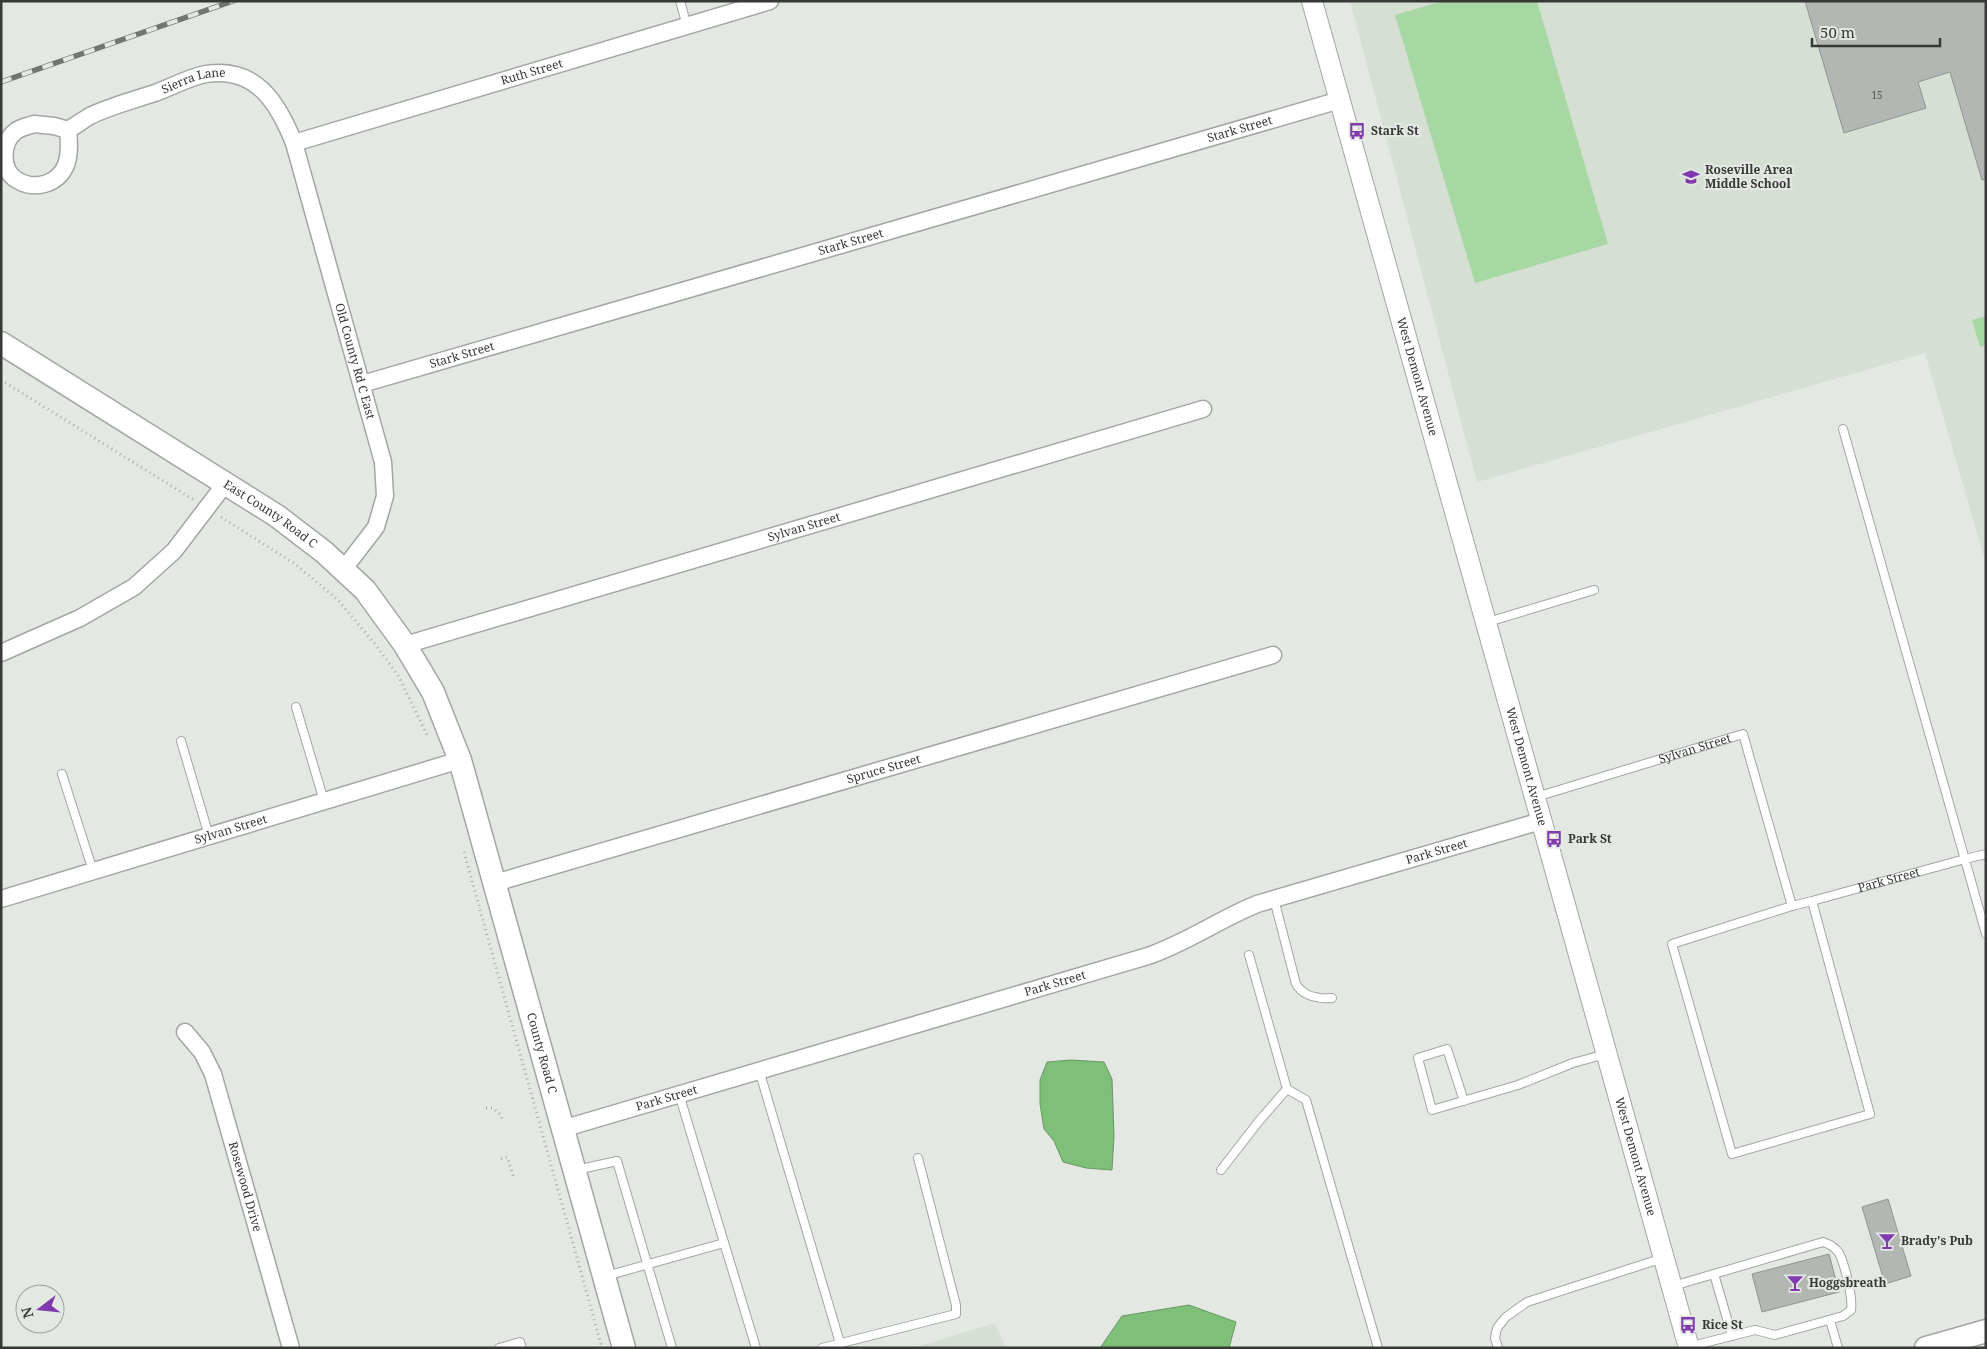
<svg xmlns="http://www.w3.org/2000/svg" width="1987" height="1349" font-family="'Noto Serif',serif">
<rect width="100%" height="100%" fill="#e3e8e3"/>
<g fill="#d5dfd4">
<path d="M1350,1H1986V564L1925,353L1477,482Z"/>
<path d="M995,1323L1006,1348H913Z"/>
</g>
<g fill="#a7d7a2">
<path d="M1443,1H1537L1608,244L1475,283L1395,15Z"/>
<path d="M1986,316V345L1980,347L1972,320Z"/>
</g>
<g fill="#7ec077" stroke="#699864">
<path d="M1071,1060L1104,1062L1112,1079L1114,1136L1112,1170L1086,1168L1063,1162L1054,1141L1044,1129L1040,1104V1080L1047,1062Z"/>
<path d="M1189,1305L1236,1322L1229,1348H1100L1122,1316Z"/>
</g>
<g fill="#b3b7b3" stroke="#909490">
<path d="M1805,1H1986V179L1982,180L1950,72L1918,82L1926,108L1844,133Z"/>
<path d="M1888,1199L1911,1276L1885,1284L1862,1207Z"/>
<path d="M1829,1254L1839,1292L1762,1312L1752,1274Z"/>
</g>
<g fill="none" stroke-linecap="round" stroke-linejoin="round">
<g stroke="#a2a6a2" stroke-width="10">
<g id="service">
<path d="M680,1L687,26"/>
<path d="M1843,429L1986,934"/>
<path d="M1488,622L1594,590"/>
<path d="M296,707L324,801"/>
<path d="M181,741L209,836"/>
<path d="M62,774L93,871"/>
<path id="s1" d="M1536,797L1743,734L1792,906"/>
<path d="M1274,899L1296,984C1304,997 1319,999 1332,998"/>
<path id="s2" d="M1812,901L1870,1114L1732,1154L1672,944L1792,906L1812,901L1965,859L1986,854"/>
<path d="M1249,955L1287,1089L1306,1100L1378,1348"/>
<path d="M759,1070L840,1343"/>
<path d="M679,1094L756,1348"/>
<path d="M1464,1101L1447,1049L1418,1058L1432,1110L1518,1085L1573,1063L1606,1054"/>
<path d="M576,1170L617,1161L672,1348"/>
<path d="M1221,1170L1259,1121L1287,1089"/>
<path d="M1714,1274L1732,1336"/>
<path d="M606,1276L724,1243"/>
<path d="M1673,1286L1823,1242C1829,1244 1835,1247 1839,1253C1845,1265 1853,1298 1851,1310L1843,1316L1775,1335L1755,1330L1688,1347"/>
<path d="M1830,1320L1838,1348"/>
<path d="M499,1348L520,1342L522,1348"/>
<path d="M822,1348L956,1314V1305L918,1158"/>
<path d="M1498,1348L1495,1338L1497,1328L1506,1317L1527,1302L1663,1258"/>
</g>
</g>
<g stroke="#a2a6a2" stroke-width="19">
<g id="minor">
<path d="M34,124L54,126L68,130C69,142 70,154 66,165C58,184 35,191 17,180C0,170 1,142 16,131C21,127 29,126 34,124Z"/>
<path id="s3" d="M68,130C75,126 83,120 90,116C110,106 134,100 155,93C172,87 189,77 206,74C256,66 278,103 294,143L383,462L385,496L376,527L343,570"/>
<path id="s4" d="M294,143L770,1"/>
<path id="s5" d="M362,384L1340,100"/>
<path id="s6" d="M405,645L1203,409"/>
<path d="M1,653L80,618L134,587L174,551L225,484"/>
<path id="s7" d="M495,883L1273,655"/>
<path id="s8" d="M1,899L460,760"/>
<path id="s9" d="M185,1032L202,1052L213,1074L291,1348"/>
<path id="s10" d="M562,1129L1148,956C1188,942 1218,920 1257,904L1541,821"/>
</g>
</g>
<g stroke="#a2a6a2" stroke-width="22">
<g id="tertiary">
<path id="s11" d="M1312,1L1689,1348"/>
</g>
</g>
<g stroke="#a2a6a2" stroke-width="25">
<g id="secondary">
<path id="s12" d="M1,343L277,516L324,552L365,590L405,645L433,692L460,760L624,1348"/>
<path d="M1926,1348L1986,1331"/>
</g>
</g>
<g stroke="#a8aca8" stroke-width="3" stroke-dasharray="1 4" stroke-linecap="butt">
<path d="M1,380L194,500"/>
<path d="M221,517L295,564L338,600L375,644L399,677L428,737"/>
<path d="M464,852L602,1348"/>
<path d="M486,1108H493L500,1114L504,1122"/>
<path d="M501,1159L507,1157L514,1178"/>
</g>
<use href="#service" stroke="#fff" stroke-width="8"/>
<use href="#minor" stroke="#fff" stroke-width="16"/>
<use href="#tertiary" stroke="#fff" stroke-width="20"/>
<use href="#secondary" stroke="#fff" stroke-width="22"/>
<g stroke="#727572" stroke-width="5.5">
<path id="rail" d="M1,82L233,1"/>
</g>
<use href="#rail" stroke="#e3e8e3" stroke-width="4" stroke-dasharray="11" stroke-linecap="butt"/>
</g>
<defs>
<g id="bus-bare" transform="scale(1.35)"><path d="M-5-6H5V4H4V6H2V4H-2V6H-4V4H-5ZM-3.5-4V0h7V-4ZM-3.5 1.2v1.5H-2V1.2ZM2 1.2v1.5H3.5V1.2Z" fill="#803aad" stroke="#e3e8e3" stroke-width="2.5" paint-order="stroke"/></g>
<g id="school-bare" transform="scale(1.35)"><path d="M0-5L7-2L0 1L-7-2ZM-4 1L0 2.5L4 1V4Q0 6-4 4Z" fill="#803aad" stroke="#e3e8e3" stroke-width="2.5" paint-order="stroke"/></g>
<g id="bar-bare" transform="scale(1.35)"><path d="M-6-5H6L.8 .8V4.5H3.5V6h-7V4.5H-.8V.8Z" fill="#803aad" stroke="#e3e8e3" stroke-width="2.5" paint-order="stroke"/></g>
</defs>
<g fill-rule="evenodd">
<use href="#bus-bare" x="1357" y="131"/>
<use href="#school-bare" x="1691" y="177"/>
<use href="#bus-bare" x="1554" y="839"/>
<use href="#bar-bare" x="1887" y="1241"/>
<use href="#bar-bare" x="1795" y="1283"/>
<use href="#bus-bare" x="1688" y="1325"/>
</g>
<g text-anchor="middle" stroke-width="4.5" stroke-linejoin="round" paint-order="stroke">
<g font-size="10" fill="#565856">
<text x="1877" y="99">15</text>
</g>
<g font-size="12" fill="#373937" stroke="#e3e8e3">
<text dy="4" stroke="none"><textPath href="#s4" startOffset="248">Ruth Street</textPath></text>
<text dy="4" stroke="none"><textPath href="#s3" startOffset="136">Sierra Lane</textPath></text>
<text dy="4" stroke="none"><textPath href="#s5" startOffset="914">Stark Street</textPath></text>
<text dy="4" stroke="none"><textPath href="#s5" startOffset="509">Stark Street</textPath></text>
<text dy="4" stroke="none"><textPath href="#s5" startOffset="104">Stark Street</textPath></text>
<text dy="4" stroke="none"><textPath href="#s3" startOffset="499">Old County Rd C East</textPath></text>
<text dy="4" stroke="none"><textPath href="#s11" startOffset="390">West Demont Avenue</textPath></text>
<text dy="4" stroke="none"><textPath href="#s12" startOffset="319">East County Road C</textPath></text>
<text dy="4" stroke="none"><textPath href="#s6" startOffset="416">Sylvan Street</textPath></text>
<text dy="4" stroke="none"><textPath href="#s1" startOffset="166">Sylvan Street</textPath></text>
<text dy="4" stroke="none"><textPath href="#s11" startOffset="795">West Demont Avenue</textPath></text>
<text dy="4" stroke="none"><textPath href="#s7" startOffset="405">Spruce Street</textPath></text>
<text dy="4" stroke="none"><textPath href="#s8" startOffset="240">Sylvan Street</textPath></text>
<text dy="4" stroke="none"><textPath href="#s10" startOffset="919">Park Street</textPath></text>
<text dy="4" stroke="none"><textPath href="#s2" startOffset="809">Park Street</textPath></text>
<text dy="4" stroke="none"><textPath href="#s10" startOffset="514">Park Street</textPath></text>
<text dy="4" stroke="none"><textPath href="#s12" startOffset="941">County Road C</textPath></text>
<text dy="4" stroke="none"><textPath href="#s10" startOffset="109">Park Street</textPath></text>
<text dy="4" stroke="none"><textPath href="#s11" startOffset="1200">West Demont Avenue</textPath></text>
<text dy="4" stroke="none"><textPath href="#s9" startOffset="168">Rosewood Drive</textPath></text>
</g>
<g font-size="12" font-weight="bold" fill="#373937" stroke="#e3e8e3" text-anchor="start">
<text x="1371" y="135">Stark St</text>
<text x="1705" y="174">Roseville Area<tspan x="1705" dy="14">Middle School</tspan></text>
<text x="1568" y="843">Park St</text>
<text x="1901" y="1245">Brady's Pub</text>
<text x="1809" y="1287">Hoggsbreath</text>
<text x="1702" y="1329">Rice St</text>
</g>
</g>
<rect width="1987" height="1349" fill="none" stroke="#373937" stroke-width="5"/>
<g transform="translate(40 1309) rotate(254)"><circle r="24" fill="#e3e8e3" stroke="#9ea29e"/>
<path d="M0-4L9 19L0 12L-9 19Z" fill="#803aad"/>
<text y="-8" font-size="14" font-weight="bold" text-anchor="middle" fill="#373937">N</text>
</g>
<path d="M1812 38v8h128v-8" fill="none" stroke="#373937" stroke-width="2.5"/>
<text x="1820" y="38" font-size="15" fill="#373937" stroke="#e3e8e3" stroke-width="4" paint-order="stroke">50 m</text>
</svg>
